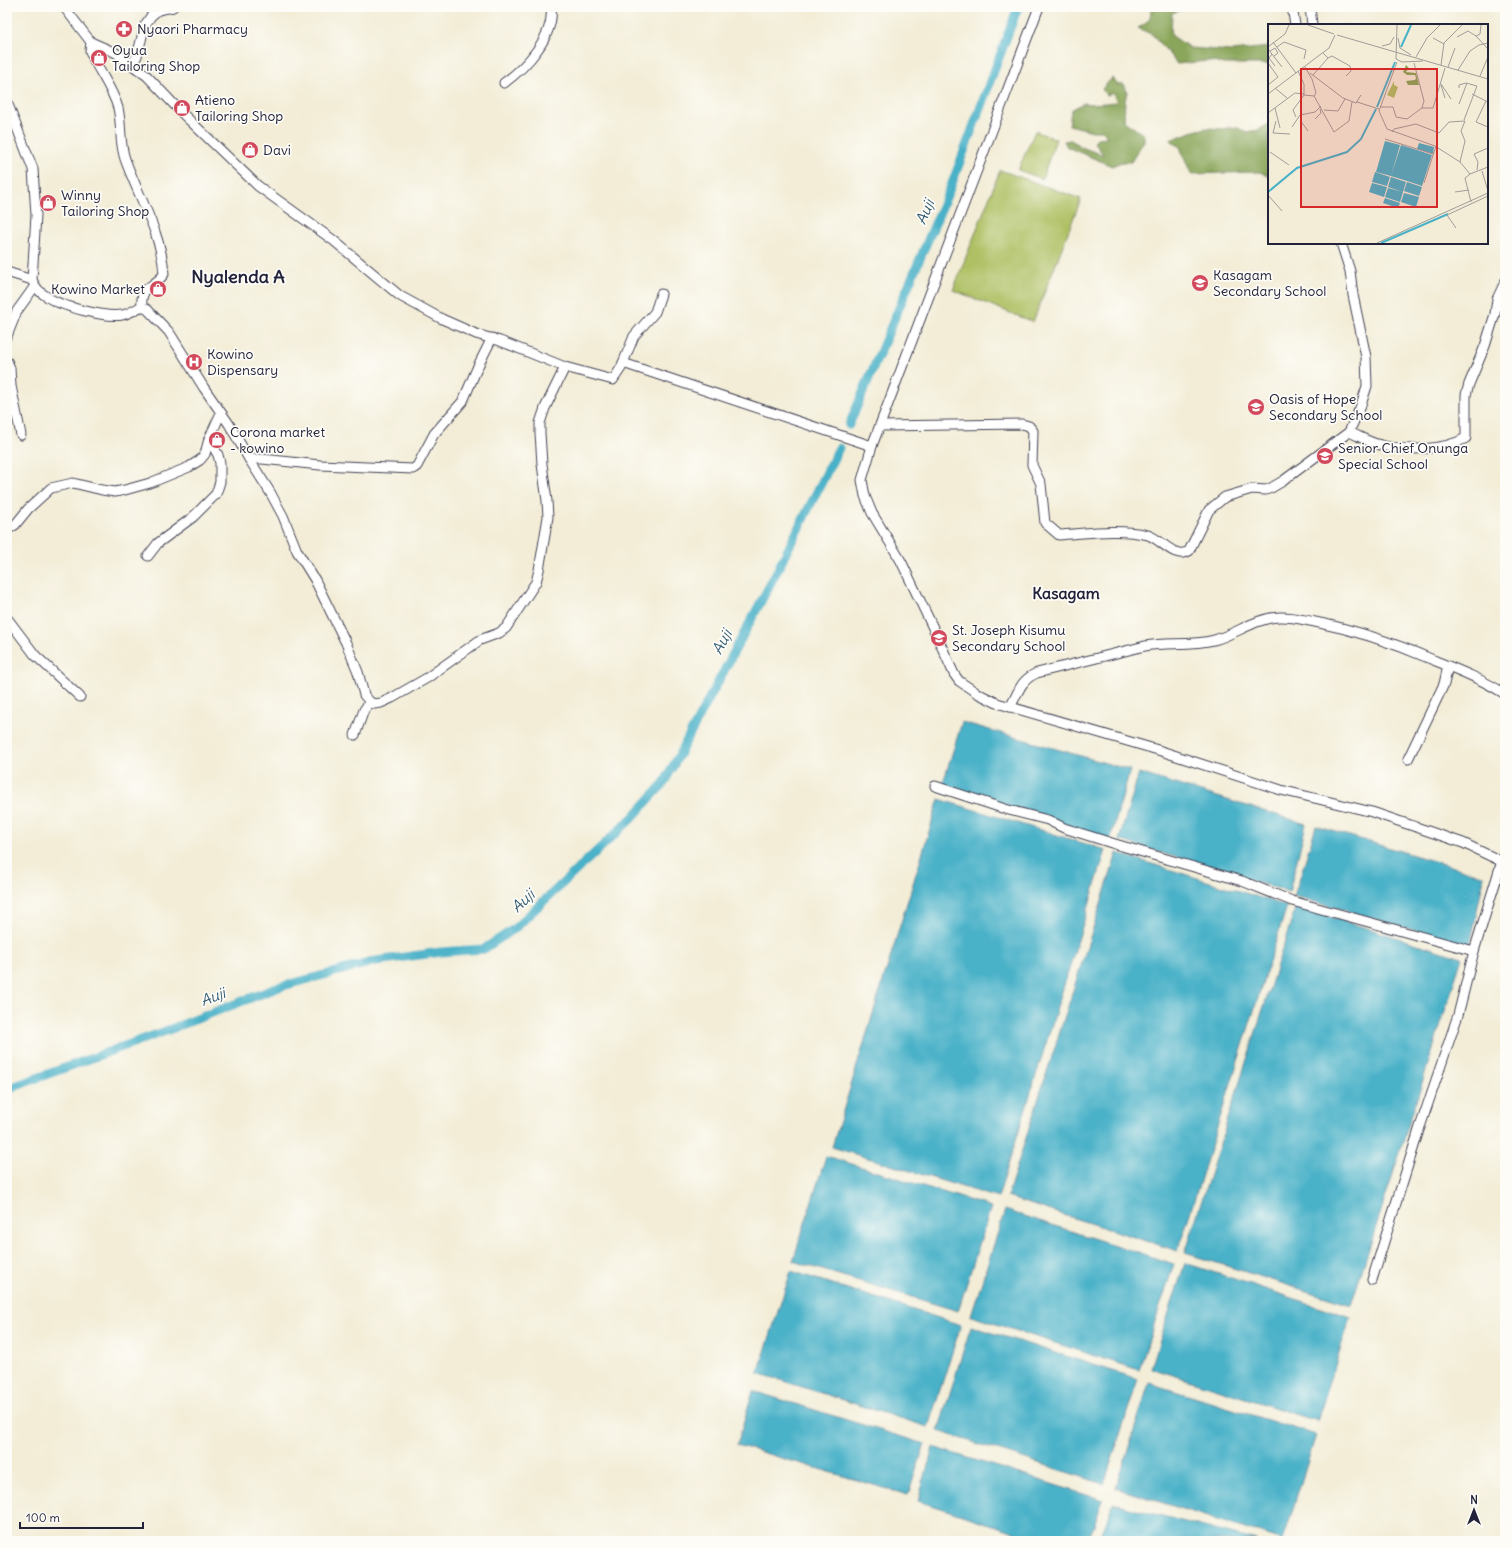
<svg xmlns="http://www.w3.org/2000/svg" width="1512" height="1548" font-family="Delius,sans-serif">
<rect width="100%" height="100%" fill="#fdfcf7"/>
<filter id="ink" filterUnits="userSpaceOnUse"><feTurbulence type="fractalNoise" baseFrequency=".025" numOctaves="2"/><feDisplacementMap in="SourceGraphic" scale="8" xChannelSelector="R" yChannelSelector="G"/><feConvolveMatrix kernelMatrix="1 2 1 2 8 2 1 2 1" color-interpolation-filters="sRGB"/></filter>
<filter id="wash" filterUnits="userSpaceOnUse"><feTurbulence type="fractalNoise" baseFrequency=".012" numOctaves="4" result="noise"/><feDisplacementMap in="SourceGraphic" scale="16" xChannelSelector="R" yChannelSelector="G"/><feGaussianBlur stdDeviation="0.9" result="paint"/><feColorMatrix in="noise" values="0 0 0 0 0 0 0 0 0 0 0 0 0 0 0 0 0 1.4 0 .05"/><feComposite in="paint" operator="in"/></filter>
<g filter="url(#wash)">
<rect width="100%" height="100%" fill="#f3edd7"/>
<g fill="#aec064" stroke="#687150">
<path d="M1035,131L1056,139L1042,179L1018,170Z"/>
<path d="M1000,170L1081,199L1033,322L953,290Z"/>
</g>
<g fill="#8aa65a" stroke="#56644a">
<path d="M1151,7H1191L1172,13L1171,35L1190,48L1232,51L1269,47V64H1224L1208,61L1177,64L1165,49L1158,42L1153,35L1138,28C1149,22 1151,20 1151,7Z"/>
<path d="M1112,78L1118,85L1123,84L1127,92L1125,101L1124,121L1144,135V141L1131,162H1122L1112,166L1067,147L1064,141L1071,140L1081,147L1103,155L1094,141L1097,138L1107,137L1103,131H1093L1069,125L1071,110L1083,103L1092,104L1117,102L1113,93L1106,95L1102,89Z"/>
<path d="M1269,124V177L1260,172L1191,174L1180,147L1170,140L1194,131L1207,128L1221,129L1236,127L1246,132L1258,130Z"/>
</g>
<g fill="#49b1c8" stroke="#366a82">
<path d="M962,722L1130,770L1110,840L942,786Z"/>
<path d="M1139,773L1306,824L1289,892L1119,840Z"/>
<path d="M939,799L1106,850L998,1198L832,1147Z"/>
<path d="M1316,826L1484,876L1470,946L1294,896Z"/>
<path d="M1117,853L1287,906L1178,1251L1007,1197Z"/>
<path d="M1296,906L1462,958L1351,1305L1185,1253Z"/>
<path d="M826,1156L991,1207L958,1311L793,1261Z"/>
<path d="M1005,1210L1174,1264L1139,1370L971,1316Z"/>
<path d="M1185,1263L1351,1317L1317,1421L1151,1368Z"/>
<path d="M791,1271L961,1325L928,1427L758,1373Z"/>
<path d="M971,1326L1138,1379L1104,1484L938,1431Z"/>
<path d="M1149,1383L1316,1435L1283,1541L1116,1488Z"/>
<path d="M753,1391L925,1444L908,1495L737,1445Z"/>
<path d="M933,1447L1103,1500L1088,1541H1043L918,1501Z"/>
<path d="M1113,1503L1257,1541H1099Z"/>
</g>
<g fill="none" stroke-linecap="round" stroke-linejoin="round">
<g stroke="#49b1c8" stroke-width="9">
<path d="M849,425L951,186L1018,7"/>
<path d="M7,1089L163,1032L279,987L376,961L441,952L484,949L514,929L632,818L664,783L773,579L839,448"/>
</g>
</g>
</g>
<g filter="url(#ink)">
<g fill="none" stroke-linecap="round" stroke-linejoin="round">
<g stroke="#414052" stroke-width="11">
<g id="street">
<path d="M64,7L91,42L90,51L92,56C100,73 113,90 118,108C122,125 119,142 125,159C138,196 162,234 164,274C154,288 140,285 142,306L148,310L169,332L204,388L229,424L249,459L270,492L283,516L297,551L315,580L346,643L358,672L364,695L370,702L374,704L381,703L392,698L427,678L480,640L499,633L506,628L536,582L539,570L548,517L547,501L542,464L540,433V423L545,408L565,367"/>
<path d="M1039,7L872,446L862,480L865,496L872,513L901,561L935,632L954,674L959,681L977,693L997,703L1158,750L1281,790L1372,812L1463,843L1505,863"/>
<path d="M1292,7L1295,25"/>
<path d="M1310,7L1312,25"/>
<path d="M91,42L116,53L147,76L184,115L258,186L333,240L400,296L442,319L476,334L500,341L565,367L613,380L621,368L634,336L655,312L661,294"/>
<path d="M132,64L137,56L145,25L151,16L158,10L173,7"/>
<path d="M504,83C526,67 555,36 551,7"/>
<path d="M7,102L33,169L36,215L32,280C35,287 39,292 46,296C59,306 106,318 122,315C129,314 136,309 142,306"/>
<path d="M7,272L32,280"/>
<path d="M7,336L17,311L35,286"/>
<path d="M7,361L10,368L11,386L21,435"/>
<path d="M623,363L872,446"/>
<path d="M881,426L1022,424L1029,426L1033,431L1032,465L1041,484L1045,523L1059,535C1088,533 1120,528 1148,535C1161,539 1175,560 1189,551L1209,510L1225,497L1252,489L1266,490L1271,488L1283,481L1349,432L1360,408L1367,386L1366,357L1353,295L1350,271L1341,243"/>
<path d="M1349,432C1359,436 1370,443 1381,445C1406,451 1443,451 1466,438V395L1469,384L1485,346L1495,314L1497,299L1505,282"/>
<path d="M249,459H262L320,465L413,469L417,466L434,434L463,401L478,366L492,338"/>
<path d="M7,527L10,528L15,525L28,509L51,488L73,483L102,490L115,492L125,490L150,483L189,467L200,460L205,454L209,439L221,413"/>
<path d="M148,556L158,543L193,517L216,494L220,482V463L218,455L209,439"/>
<path d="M7,618L35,655L80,697"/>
<path d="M1010,707C1019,692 1020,680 1037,673L1145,646C1168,642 1191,646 1214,640C1236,634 1256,618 1279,617C1291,616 1304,620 1315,622C1355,630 1394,643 1431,659C1456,669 1482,679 1505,694"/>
<path d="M355,735L364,710L370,702"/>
<path d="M1408,759L1444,684L1448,666"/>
<path d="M935,786L1005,809L1048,820L1064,828L1115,844L1242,881L1292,901L1474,951"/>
<path d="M1372,1280L1419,1130L1458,1015L1474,951L1502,861"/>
</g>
</g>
<use href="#street" stroke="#fff" stroke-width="9"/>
</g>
</g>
<defs>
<g id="pharmacy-disc" transform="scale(0.9)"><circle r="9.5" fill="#d1495b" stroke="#fdfcf7"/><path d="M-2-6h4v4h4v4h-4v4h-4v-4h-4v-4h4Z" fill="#fff"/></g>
<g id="shop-disc" transform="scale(0.9)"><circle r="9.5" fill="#d1495b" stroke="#fdfcf7"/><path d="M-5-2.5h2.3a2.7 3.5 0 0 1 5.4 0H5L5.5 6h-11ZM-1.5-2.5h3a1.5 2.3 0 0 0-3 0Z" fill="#fff"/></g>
<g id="school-disc" transform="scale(0.9)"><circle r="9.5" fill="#d1495b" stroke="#fdfcf7"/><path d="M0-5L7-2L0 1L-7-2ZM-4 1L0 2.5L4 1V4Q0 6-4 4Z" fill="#fff"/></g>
<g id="hospital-disc" transform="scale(0.9)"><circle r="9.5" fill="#d1495b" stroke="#fdfcf7"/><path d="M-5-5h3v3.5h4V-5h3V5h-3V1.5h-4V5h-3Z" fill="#fff"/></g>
</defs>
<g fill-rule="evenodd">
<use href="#pharmacy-disc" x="124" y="29"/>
<use href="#shop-disc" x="99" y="58"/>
<use href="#shop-disc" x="182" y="108"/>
<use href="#shop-disc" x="250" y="150"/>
<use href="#shop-disc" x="48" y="203"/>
<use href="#school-disc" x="1200" y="283"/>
<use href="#shop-disc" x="158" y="289"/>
<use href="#hospital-disc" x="194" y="362"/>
<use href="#school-disc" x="1256" y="407"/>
<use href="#shop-disc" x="217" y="440"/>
<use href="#school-disc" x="1325" y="456"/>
<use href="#school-disc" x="939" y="638"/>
</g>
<g text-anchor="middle" stroke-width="3.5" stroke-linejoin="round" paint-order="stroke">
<g font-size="14" fill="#22223b" stroke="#fdfcf7" text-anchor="start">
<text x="137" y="34">Nyaori Pharmacy</text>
<text x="112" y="55">Oyua<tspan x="112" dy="16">Tailoring Shop</tspan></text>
<text x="195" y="105">Atieno<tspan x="195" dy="16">Tailoring Shop</tspan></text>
<text x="263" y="155">Davi</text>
<text x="61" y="200">Winny<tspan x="61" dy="16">Tailoring Shop</tspan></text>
<text x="1213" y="280">Kasagam<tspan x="1213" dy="16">Secondary School</tspan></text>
<text x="145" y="294" text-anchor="end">Kowino Market</text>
<text x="207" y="359">Kowino<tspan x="207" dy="16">Dispensary</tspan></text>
<text x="1269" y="404">Oasis of Hope<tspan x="1269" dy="16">Secondary School</tspan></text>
<text x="230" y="437">Corona market<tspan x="230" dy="16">- kowino</tspan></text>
<text x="1338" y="453">Senior Chief Onunga<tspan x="1338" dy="16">Special School</tspan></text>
<text x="952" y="635">St. Joseph Kisumu<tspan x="952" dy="16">Secondary School</tspan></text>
</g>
<g font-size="15" font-style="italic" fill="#325b73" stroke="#fdfcf7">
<text transform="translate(925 212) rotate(-67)" y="5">Auji</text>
<text transform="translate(722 642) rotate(-62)" y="5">Auji</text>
<text transform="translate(523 901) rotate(-43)" y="5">Auji</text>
<text transform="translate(213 997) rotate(-21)" y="5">Auji</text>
</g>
<g font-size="16" font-weight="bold" fill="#22223b" stroke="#fdfcf7">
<text x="1066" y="599">Kasagam</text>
</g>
<g font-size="18" font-weight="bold" fill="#22223b" stroke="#fdfcf7">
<text x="238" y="283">Nyalenda A</text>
</g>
</g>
<g transform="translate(1268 24)">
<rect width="220" height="220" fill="#f3edd7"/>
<path d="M126,57V61L130,63L126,74L119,71Z" fill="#aec064"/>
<path d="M138,41L141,44L138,48L148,49L151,61H140L138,57L147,56L148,54L147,51H139L135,48Z" fill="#8aa65a"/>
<path d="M117,117L132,121L123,152L108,148ZM151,119L166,123L165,130L149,125ZM133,121L149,126L139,157L123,152ZM149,126L164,131L154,162L139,157ZM107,148L122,153L119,162L104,158ZM123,153L138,158L135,168L120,163ZM139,158L154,163L151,172L136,167ZM104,159L119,163L116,173L101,168ZM120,164L135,168L132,178L117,173ZM136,169L151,173L148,183L133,178ZM117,174L132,179L130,184L115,179Z" fill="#49b1c8"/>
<path fill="none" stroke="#49b1c8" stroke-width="2" d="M133,23L143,1M109,83L127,38M0,168L29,144L79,128L93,115L108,85M113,219L180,190"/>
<path fill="none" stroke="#9f9c99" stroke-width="1" d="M40,1L66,10M129,1L128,35L134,38L155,37M213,1L212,10L208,12L220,25M69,11L220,55M189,13L200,7L208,12M130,14L132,24L143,31M165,14L176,20M5,18L28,49M114,22L122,20L126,13M0,23L17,10L21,1M9,23L16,18L38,26L36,35M0,25L14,43M2,27L7,24L10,29L6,32M55,29L60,34L64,32L82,42L83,47L78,52M4,30L1,34L7,42M148,33L159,14L172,1M129,38L111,87L119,105L167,122L192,138L202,150L197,154L203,178M0,39L10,53L0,61M173,41L176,19L194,1M37,43L44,55L48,69L46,72L66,108L81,97L84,78M180,43L187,24M190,46L202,27L211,21L220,19M30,47L36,60V71L46,72M42,49L75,74L88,79L93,71M45,51L60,34M212,52L220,33M173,60L183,75M173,61L177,74M7,64L19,74M191,64V61L198,59L209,62L196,96M0,70L61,24L67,11M204,70L220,78M218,77L208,98L220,103M89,78L111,85M191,80L199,59M112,83H125L128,93L139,95L154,84L156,77L146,39M7,84L12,104M154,84H165L177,44M56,86L70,87L77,75M0,89L27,69L36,70M28,93L25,86L36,71M47,95L53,89L52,85M32,96L40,107M8,97L5,109L22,110M24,103L32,91L47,88L53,82M124,108L126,105L148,100L171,109L181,98L197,97L193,107L197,117L192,138M117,115L165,130M2,128L21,141M209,146L210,138L206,130L220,124M214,147L220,167M202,150L220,143M156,159L168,122M187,168L201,166M0,171L14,187M188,204L179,191L220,172M109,219L220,169"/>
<path fill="#d62828" fill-opacity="0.15" stroke="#d62828" stroke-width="2" d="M33,45H169V183H33Z"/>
<rect width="220" height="220" fill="none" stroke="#22223b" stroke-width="2"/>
</g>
<rect width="1512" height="1548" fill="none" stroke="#fdfcf7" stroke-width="24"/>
<g transform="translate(1474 1510)" stroke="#fdfcf7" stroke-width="3" paint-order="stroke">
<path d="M0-3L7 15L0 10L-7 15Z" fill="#22223b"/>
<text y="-6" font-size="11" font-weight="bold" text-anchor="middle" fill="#22223b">N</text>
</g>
<path d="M20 1522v6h123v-6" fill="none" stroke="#22223b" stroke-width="2"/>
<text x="26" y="1522" font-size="12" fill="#22223b" stroke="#fdfcf7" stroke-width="3" paint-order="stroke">100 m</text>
</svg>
